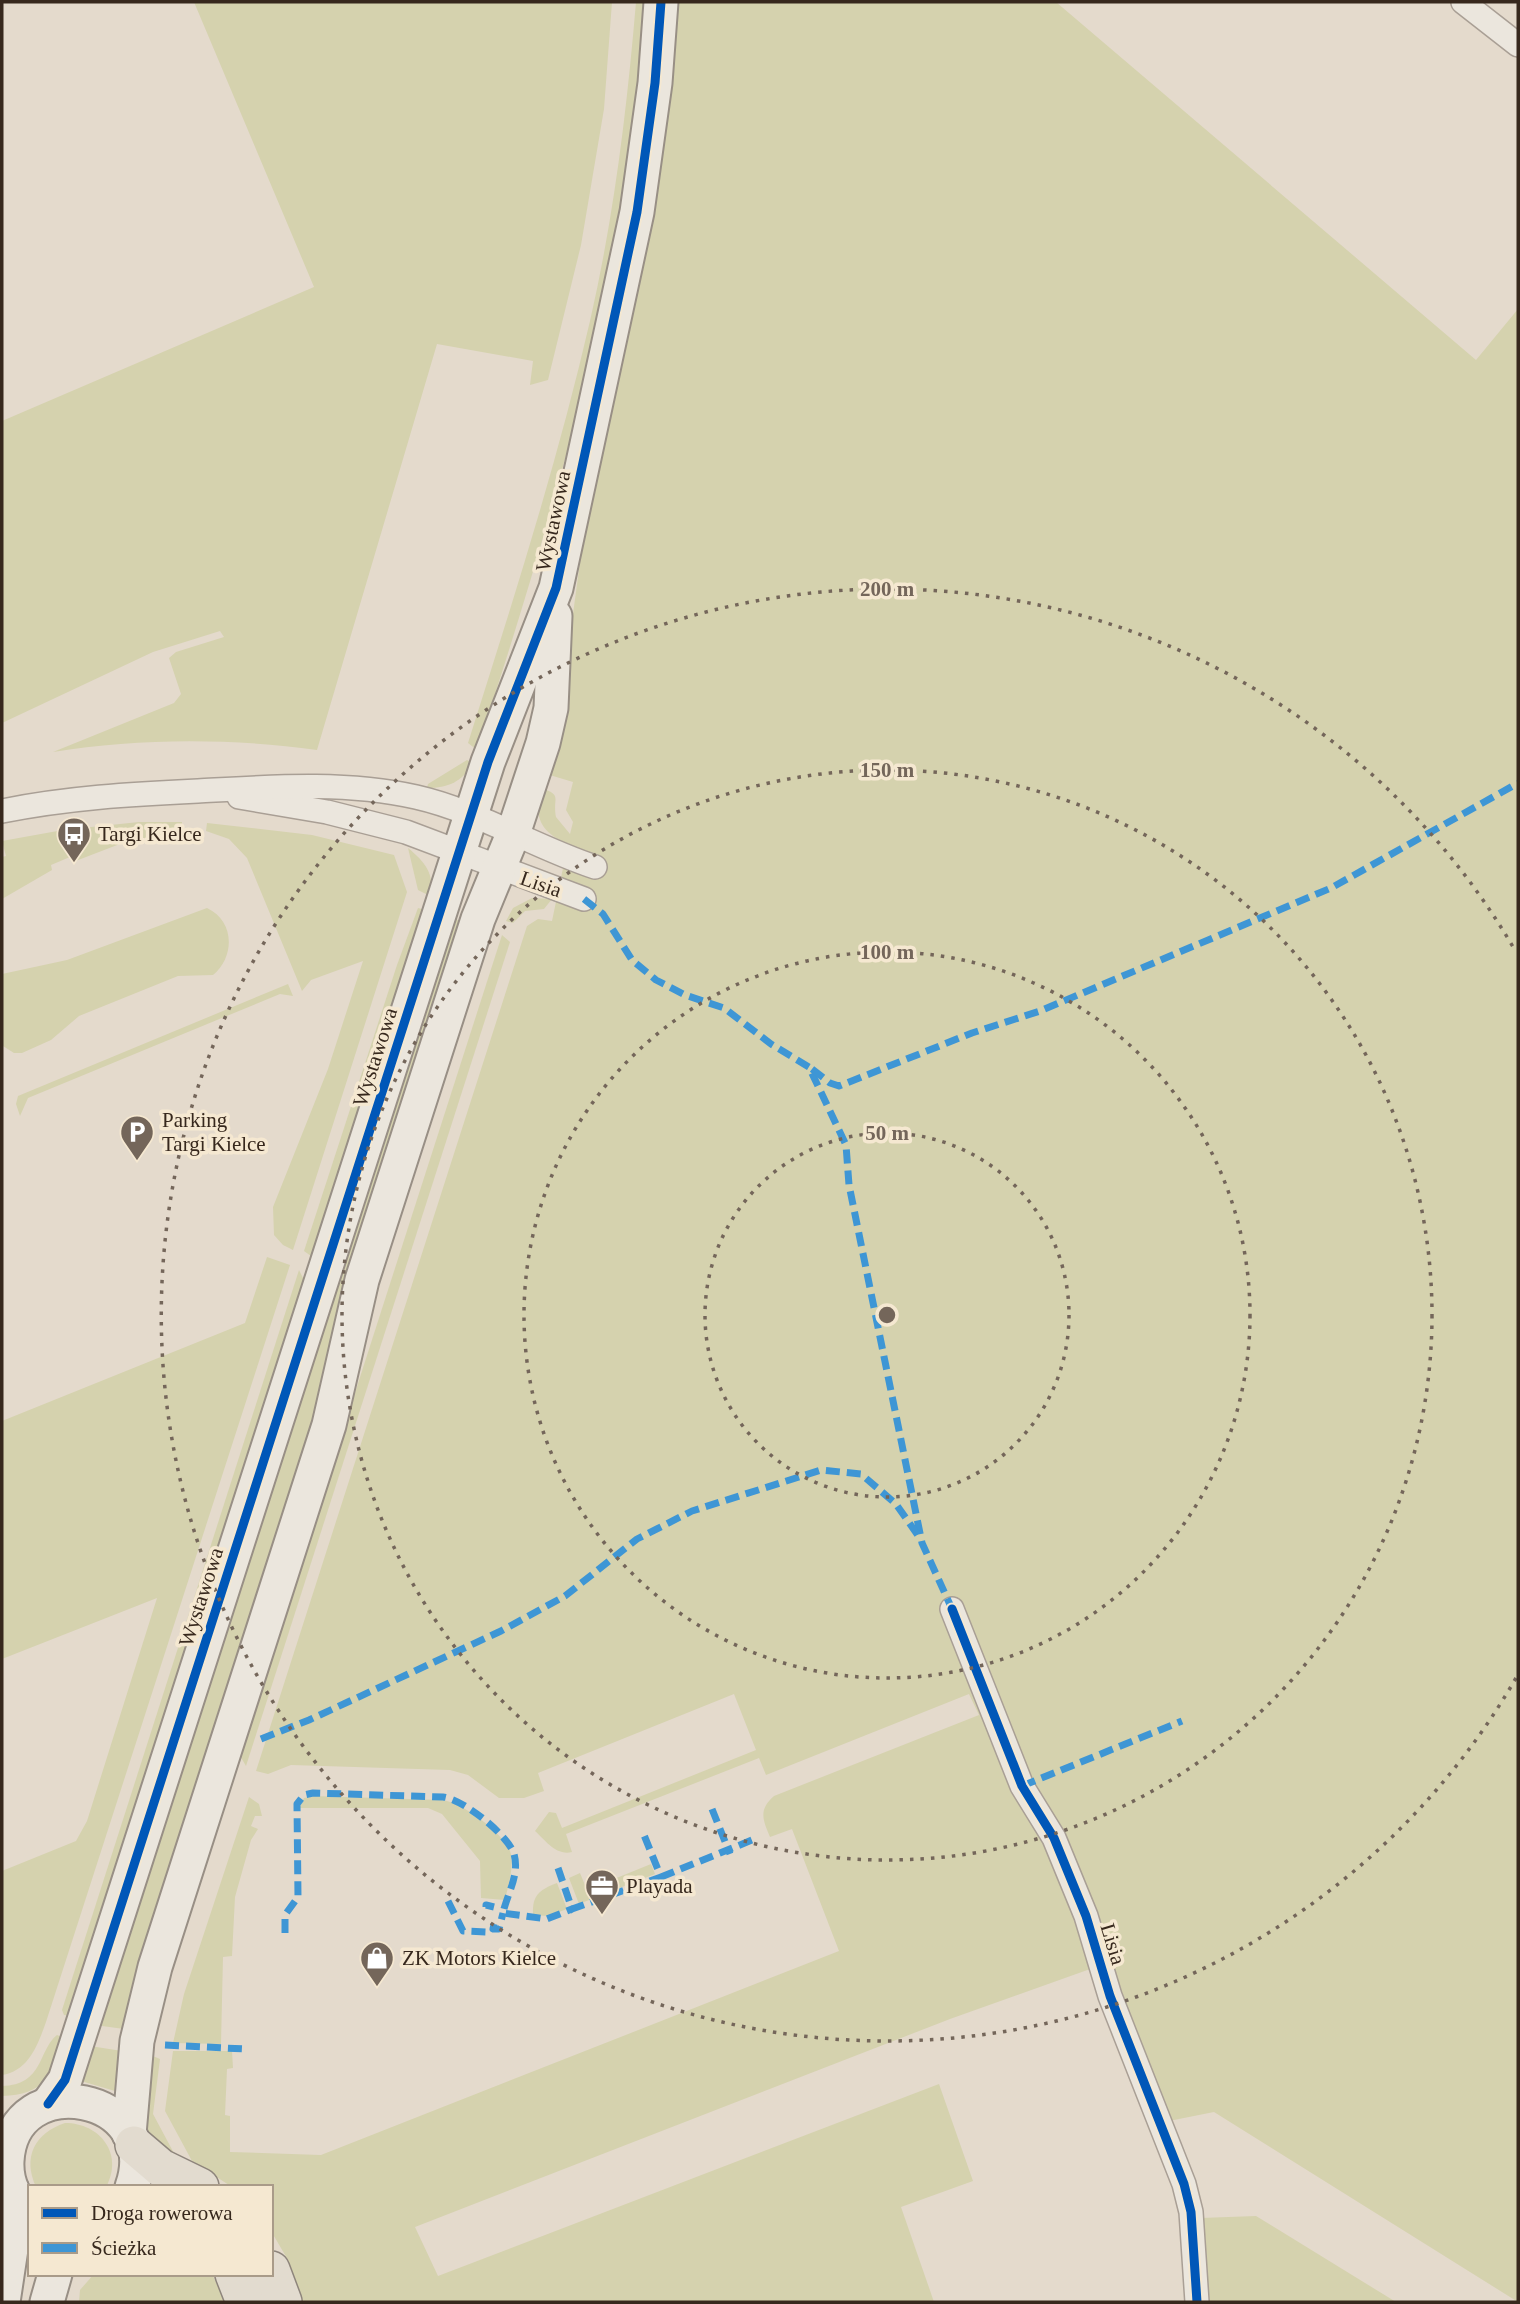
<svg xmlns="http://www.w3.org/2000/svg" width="1520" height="2304" font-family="'Times New Roman',serif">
<rect width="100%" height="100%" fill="#e4dacc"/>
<g fill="#d5d2ae">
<path d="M194,2H612L604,109L581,245L548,380L530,385L533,361L437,344L317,750C231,738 138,738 53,752L174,703L181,694L169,658L176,652L224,637L220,631L153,652L2,723V421L314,287Z"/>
<path d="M636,2H646C630,258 556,507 477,750L468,743C512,604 557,464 590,321C614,216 627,109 636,2Z"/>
<path d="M676,2H1056L1476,360L1518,309V2302L1214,2112L1169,2121L1093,1968L950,2019L415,2227L438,2276L939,2084L973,2181L901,2207L934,2302H302L288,2260L271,2231V2187H232L192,2161L165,2111L173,2051H232L233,2068L227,2069L225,2115L230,2116V2152L321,2155L839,1951L792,1829L770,1837C763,1820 758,1810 774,1796L979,1715L969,1694L766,1775L759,1758L566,1834L572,1852C556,1856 545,1840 535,1831L549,1812L556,1813L562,1828L756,1750L734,1694L538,1773L544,1791L524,1798H499L468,1775L450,1770L291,1765L268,1774L256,1771L527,926L538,919L552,921L568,844C539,831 535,818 539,787C564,796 552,796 556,817L570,834L573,822L566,810L573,782L543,773L562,696L589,495L638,289L654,197Z"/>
<path d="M467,760L473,763C462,782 448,788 427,788L428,784Z"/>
<path d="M139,822H182V831L125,842L73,862L70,857L51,865L52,870L2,899V857L6,856L2,841L63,830Z"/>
<path d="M207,823L312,835L394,855L407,892L293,1250L283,1245L274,1235L273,1207L328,1069L363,961L311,980L302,991L247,858L229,839L206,831Z"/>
<path d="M408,848C425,862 435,874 430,896L418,890Z"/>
<path d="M532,898L552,899L544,909L525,911L513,923L506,921L513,908Z"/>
<path d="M207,908C235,921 235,957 213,975L178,976L79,1016L51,1040L22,1053H14L3,1046L2,974L67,960Z"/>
<path d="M418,908L425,910L314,1256H311L304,1251L397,965Z"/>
<path d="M454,919L462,921L326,1378L124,2029L102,2026L99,2025Z"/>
<path d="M502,935L510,942L246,1766L239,1754Z"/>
<path d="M288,984L293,996L280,994L28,1098L20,1116L16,1104L18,1096Z"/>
<path d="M267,1257L290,1265L46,2022C38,2044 29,2071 2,2075V1871L76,1841L87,1821L157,1598L2,1659V1421L245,1323Z"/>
<path d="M299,1270L305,1282L71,2016L64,2015L62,2010Z"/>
<path d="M313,1796L442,1800C462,1802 502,1832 510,1851C515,1865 508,1886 505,1900L481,1898L480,1861L442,1814L428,1808H299L304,1798Z"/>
<path d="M249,1797L259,1804L262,1816H255L251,1826L258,1829L251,1840L235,1897L232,1956L223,1957L221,2044L173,2043L184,1994Z"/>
<path d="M651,1864L655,1874L579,1904L569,1878L580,1873L587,1890Z"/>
<path d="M557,1883L567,1909L548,1916L533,1915C532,1895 539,1890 557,1883Z"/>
<path d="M57,2035L65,2038C53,2075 44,2095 2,2096V2086C44,2085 38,2050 57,2035Z"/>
<path d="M90,2046L122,2051L115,2091L81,2081Z"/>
<path d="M148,2054L160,2059L153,2114L176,2157L150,2140L144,2125Z"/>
<path d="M65,2123C100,2123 124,2154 106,2187H36C22,2157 35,2133 65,2123Z"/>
<path d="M1256,2216L1396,2302H1203L1201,2218Z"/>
<path d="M94,2274H212L225,2302H79L80,2290Z"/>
</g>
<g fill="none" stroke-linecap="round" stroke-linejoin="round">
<g stroke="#a99f95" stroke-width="26">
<g id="street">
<path d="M1463,2L1518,45"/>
<path d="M239,797L327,812L406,832L584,899"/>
<path d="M2,811C67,798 131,794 198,791C270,787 344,781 416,797C478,811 534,847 595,867"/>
<path d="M952,1609L1022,1786L1054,1838L1086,1916L1110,1996L1184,2184L1191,2212L1197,2302"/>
</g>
</g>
<g stroke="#988f85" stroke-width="37">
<g id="secondary">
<path d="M48,2104L65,2080L72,2058L488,762L556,588L637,212L655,83L661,2"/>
<path d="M129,2134L137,2041L155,1967L329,1425L362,1280L478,919L513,834L543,743L551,708L555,616"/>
<path d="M30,2214C14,2200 6,2181 7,2161C12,2065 165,2093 132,2187"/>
<path d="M3,2302L14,2229L12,2190"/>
<path d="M47,2302L55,2274"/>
</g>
</g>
<g stroke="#8e857c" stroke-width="40">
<g id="primary">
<path d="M134,2145L161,2168L200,2187"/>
<path d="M271,2270L283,2302"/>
<path d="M234,2274L245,2302"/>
</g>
</g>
<use href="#street" stroke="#ebe6dd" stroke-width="23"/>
<use href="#secondary" stroke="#ebe6dd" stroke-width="33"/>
<use href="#primary" stroke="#e2dbcf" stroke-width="37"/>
<g stroke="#3e96d5" stroke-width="7" stroke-dasharray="14 7" stroke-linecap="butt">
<path d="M584,899L603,914L632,960L656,980L685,995L724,1008L771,1044L809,1067L846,1145L849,1185L922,1543L952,1609"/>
<path d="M812,1069L830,1083L839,1086L972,1033L1040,1011L1331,888L1518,783"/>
<path d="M261,1739L309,1720L501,1631L565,1596L637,1539L692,1511L821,1470L861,1474L896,1504L919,1537"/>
<path d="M1022,1786L1182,1721"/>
<path d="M712,1809L730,1854"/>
<path d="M558,1868L572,1909L661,1877L644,1835"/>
<path d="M661,1877L757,1838"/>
<path d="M448,1901L463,1931L487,1932L486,1928"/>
<path d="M486,1907V1905L494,1907"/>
<path d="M494,1924L493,1929H499L503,1913"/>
<path d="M285,1933V1915L298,1897L297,1804L304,1795L313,1793L443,1797C463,1799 508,1835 514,1854C520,1875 507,1894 503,1913L547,1919L572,1909L574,1911"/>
<path d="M165,2045L245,2049"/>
</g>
<g stroke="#f5e8d1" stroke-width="13">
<g id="cycleway">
<path d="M952,1609L1022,1786L1054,1838L1086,1916L1110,1996L1184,2184L1191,2212L1197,2302"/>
<path d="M48,2104L65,2080L72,2058L488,762L556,588L637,212L655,83L661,2"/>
</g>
</g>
<use href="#cycleway" stroke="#0057b8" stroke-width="9"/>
</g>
<g fill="none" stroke="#74665a" stroke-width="3.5" stroke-dasharray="3.5 7">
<circle cx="887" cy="1315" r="182"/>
<circle cx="887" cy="1315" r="363"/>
<circle cx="887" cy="1315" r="545"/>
<path d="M1516 1678A726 726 0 1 1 1516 952"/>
</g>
<defs>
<g id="bus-pin" transform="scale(1.75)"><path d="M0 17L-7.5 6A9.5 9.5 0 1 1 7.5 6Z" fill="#74665a" stroke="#f5e8d1"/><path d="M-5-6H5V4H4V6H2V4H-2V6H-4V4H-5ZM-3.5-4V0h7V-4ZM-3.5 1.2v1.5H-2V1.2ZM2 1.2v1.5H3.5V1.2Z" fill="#fff"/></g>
<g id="parking-pin" transform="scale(1.75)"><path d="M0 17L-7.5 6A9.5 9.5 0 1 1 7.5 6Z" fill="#74665a" stroke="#f5e8d1"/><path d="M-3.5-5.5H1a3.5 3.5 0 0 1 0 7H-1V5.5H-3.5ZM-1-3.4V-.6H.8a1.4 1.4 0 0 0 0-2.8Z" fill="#fff"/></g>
<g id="office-pin" transform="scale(1.75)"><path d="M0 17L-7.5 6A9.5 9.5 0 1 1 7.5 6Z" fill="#74665a" stroke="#f5e8d1"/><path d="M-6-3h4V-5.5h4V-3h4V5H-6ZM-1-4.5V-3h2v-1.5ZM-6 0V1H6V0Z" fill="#fff"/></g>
<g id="shop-pin" transform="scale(1.75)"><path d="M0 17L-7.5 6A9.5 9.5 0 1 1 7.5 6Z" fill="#74665a" stroke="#f5e8d1"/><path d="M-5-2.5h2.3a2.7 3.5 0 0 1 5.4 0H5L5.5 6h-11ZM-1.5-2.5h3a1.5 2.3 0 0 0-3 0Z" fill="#fff"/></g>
</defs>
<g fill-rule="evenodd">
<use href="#bus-pin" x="74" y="834"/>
<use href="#parking-pin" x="137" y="1132"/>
<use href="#office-pin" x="602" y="1886"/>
<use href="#shop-pin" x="377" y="1958"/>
</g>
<g text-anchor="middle" stroke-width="7" stroke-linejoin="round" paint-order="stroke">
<g font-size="21" fill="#37281d" stroke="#f5e8d1">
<text transform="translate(553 521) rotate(-78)" y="7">Wystawowa</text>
<text transform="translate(541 884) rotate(19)" y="7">Lisia</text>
<text transform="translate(375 1057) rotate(-72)" y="7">Wystawowa</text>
<text transform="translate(201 1597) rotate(-72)" y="7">Wystawowa</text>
<text transform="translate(1113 1944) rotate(73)" y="7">Lisia</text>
</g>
<g font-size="21" fill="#37281d" stroke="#f5e8d1" text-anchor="start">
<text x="98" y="841">Targi Kielce</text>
<text x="162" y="1127">Parking<tspan x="162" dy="24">Targi Kielce</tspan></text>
<text x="626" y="1893">Playada</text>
<text x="402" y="1965">ZK Motors Kielce</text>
</g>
</g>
<circle cx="887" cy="1315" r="10" fill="#74665a" stroke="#f5e8d1" stroke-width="3.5"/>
<g font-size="21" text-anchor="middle" font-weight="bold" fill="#74665a" stroke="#f5e8d1" stroke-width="7" stroke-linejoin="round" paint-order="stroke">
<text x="887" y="596">200 m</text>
<text x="887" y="777">150 m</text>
<text x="887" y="959">100 m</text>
<text x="887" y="1140">50 m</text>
</g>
<rect width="1520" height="2304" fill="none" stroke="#37281d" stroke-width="7"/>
<rect x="28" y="2185" width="245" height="91" fill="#f5e8d1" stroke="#a99b89" stroke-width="2"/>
<rect x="42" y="2208" width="35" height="10" fill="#0057b8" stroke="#a99b89" stroke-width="2"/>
<text x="91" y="2220" font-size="21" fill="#37281d">Droga rowerowa</text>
<rect x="42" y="2243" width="35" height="10" fill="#3e96d5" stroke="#a99b89" stroke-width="2"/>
<text x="91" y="2255" font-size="21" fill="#37281d">Ścieżka</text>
</svg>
